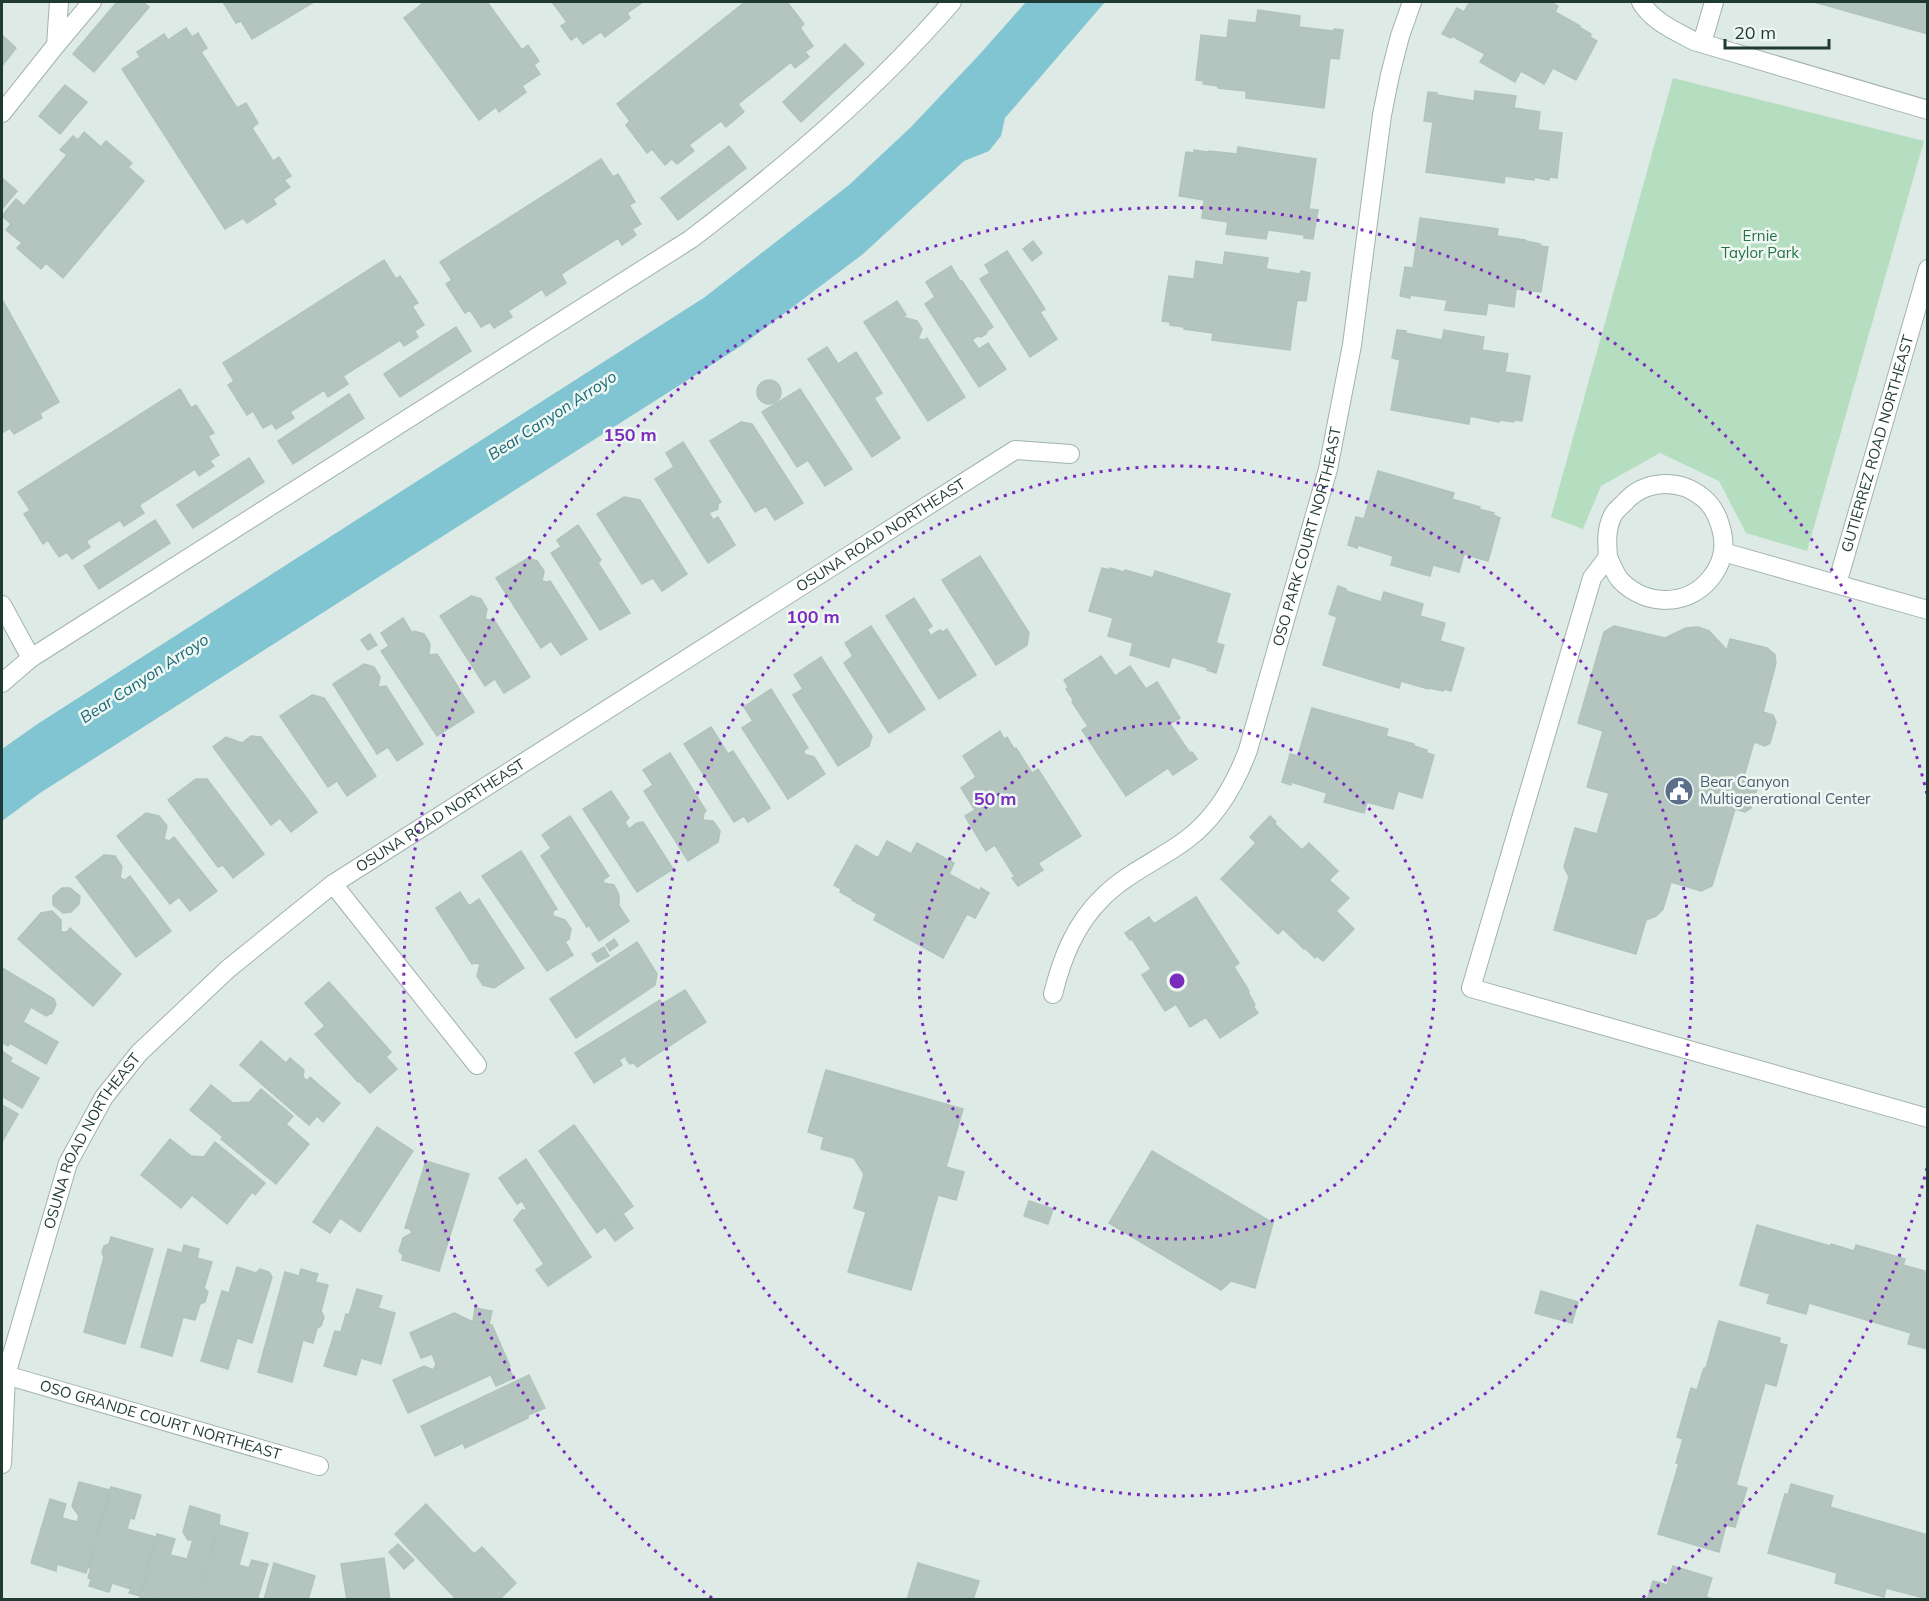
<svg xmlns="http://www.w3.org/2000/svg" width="1929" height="1601" font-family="Mulish,sans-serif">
<rect width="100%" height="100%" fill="#deeae5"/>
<path fill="#b5ddc0" d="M1673,78L1924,141L1807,551L1746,533L1719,481L1660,453L1601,486L1583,529L1551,517Z"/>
<path fill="#82c5d2" d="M1026,2H1105L1005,118L1001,136L989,151L964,161L863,254L741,346L40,793L2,821V749L39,723L705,297L849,185L910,128L979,55Z"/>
<g fill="#b3c5be" stroke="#b0c4bc" stroke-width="1.5">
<path d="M117,2H143L149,7L94,72L73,54Z"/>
<path d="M223,2H314L252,39L241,21L236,23Z"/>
<path d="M420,2H487L522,50L528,45L539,61L534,65L540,74L522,86L526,92L499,112L496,107L479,120L404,18L422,4Z"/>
<path d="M552,2H643L627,13L630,18L605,37L601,32L583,44L577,36L571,40L561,26L567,22Z"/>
<path d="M745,2H787L804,24L800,28L813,46L805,52L809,57L795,68L791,62L738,104L744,112L726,127L721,121L689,145L694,151L677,164L672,159L665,165L652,149L647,153L626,125L630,121L617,104Z"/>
<path d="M1470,2H1550L1558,6L1555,12L1580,26L1579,27L1591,34L1590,37L1597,41L1576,80L1553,68L1544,84L1521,71L1515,82L1480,62L1485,54L1452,36L1451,38L1442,34L1457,8L1464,12Z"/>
<path d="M1814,2H1928V34Z"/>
<path d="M1258,10L1300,16L1299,27L1333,31L1334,29L1343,30L1339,59L1330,58L1324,108L1246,98V91L1218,88V86L1203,84L1204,81L1196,80L1201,35L1227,38L1229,20L1256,23Z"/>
<path d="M186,28L192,37L198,33L207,48L201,52L237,108L246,103L258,123L252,128L273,161L279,157L291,176L284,180L290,187L273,199L276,204L247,223L243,218L225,229L122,69L140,57L137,52L164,34L168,40Z"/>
<path d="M2,35L16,48L2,66Z"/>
<path d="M845,44L864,64L801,122L783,102Z"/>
<path d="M65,85L87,102L60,134L39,116Z"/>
<path d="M1475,91L1516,96L1514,108L1540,112L1538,130L1562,133L1557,178L1549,177V180L1534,177V180L1505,176L1504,183L1426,172L1433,122L1424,121L1428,92L1437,93V95L1474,101Z"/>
<path d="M84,132L101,147L106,141L132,163L128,167L144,181L63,278L46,263L41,269L17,248L22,243L6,230L11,224L2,216L16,199L24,206L67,155L60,150L73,136L78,140Z"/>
<path d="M729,146L746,168L678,220L661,198Z"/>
<path d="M1238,147L1316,159L1309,209L1318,210L1313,239L1304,238V235L1268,230L1266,239L1226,234L1228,222L1202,218L1204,200L1179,196L1186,152L1194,153V150L1208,152L1209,151L1237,154Z"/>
<path d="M601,159L613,177L618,174L635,202L629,205L641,224L632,229L636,235L622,245L618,238L561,274L566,283L546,296L542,289L508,311L512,317L494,328L490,322L481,327L470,310L465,313L446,284L452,280L440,262Z"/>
<path d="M2,178L17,191L2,209Z"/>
<path d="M1420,218L1498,229L1497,236L1525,240L1526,241L1540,244V246L1548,247L1541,292L1516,289L1514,307L1488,303L1486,315L1445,310L1447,300L1410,295V298L1400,296L1405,267L1413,268Z"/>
<path d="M1033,241L1042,253L1032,261L1023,249Z"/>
<path d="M1007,251L1045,309L1040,312L1057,339L1030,357L980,279L990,273L985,265Z"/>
<path d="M1225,252L1268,258L1266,269L1300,274L1301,271L1310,273L1306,301L1297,300L1290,350L1212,340L1213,333L1184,329V327L1170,325V322L1162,321L1169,276L1194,279L1196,261L1223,265Z"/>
<path d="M384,260L396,279L400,276L418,303L412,306L424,325L415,331L418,337L404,346L400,340L343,376L348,384L328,397L324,390L290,412L294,418L276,429L272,423L263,428L253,411L247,415L228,385L234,381L223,363Z"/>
<path d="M951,266L960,281H962L993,327L988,330L986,334L981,337L978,336L972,340L979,349L988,343L1006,369L979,387L925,304L935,297L926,282Z"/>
<path d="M2,299L59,402L40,413L42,418L14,434L10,428L2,433Z"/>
<path d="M897,301L906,315L902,317L917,321L922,329L918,339L924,340L927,338L965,397L928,421L864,322Z"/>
<path d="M456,327L471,351L400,397L384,374Z"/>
<path d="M1397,330L1406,331L1405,333L1442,340L1444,330L1484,337L1482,350L1508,354L1505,372L1530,376L1522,421L1514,420V422L1499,420V422L1470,416L1469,424L1391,410L1400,360L1392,358Z"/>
<path d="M827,347L838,364L856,352L882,393L874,398L900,438L872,457L808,359Z"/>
<circle cx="769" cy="392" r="12"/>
<path d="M180,389L191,408L196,405L214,433L208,436L219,455L210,461L214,466L199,476L195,469L139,505L144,513L124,526L120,520L86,541L90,547L72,559L67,552L59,557L48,540L43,544L24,514L30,510L18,492Z"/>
<path d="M800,389L852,469L825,486L808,460L797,467L762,412Z"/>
<path d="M349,394L364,418L293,464L278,441Z"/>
<path d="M741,422L752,424L803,503L775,520L766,506L755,512L710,441Z"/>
<path d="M683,442L721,502L718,504V509L711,512L708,511L713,520L718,517L735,545L708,563L655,479L674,467L666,453Z"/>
<path d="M249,458L264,482L193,528L177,505Z"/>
<path d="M1378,471L1454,493L1452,499L1480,507L1479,509L1494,513L1493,515L1500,518L1488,561L1464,554L1459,572L1433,565L1430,576L1391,565L1393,556L1358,545L1357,548L1348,545L1356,517L1364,519Z"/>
<path d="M624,497L640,500L687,574L662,591L653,578L642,584L597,514Z"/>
<path d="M155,520L170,543L99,589L84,566Z"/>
<path d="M578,525L601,560L598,563L630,613L600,630L551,553L561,547L557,540Z"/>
<path d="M980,556L1029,633L1027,645L996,665L942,580Z"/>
<path d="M528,558L537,561L544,571L542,581L547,582L550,581L587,639L561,655L551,641L541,648L496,578Z"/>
<path d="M1102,568L1110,570V568L1124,572L1125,570L1153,578L1155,571L1230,594L1216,643L1224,645L1216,673L1207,670L1208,668L1172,657L1169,667L1130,655L1133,643L1108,636L1113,618L1089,611Z"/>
<path d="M1338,586L1346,589V591L1381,602L1384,592L1423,604L1420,616L1445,623L1440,641L1464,648L1451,691L1444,689L1443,691L1429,688L1428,689L1401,681L1399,688L1323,665L1337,617L1329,614Z"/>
<path d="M471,596L481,599L487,609L485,619L490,620L493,618L530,677L504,693L495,679L485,686L440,616Z"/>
<path d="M914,598L932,626L927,630L932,637L933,634L940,630L943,632L947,629L976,675L939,699L886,616Z"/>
<path d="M403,618L412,633L414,631L424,634L430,644L429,655L437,654L474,712L437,736L381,651L389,646L381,633Z"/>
<path d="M871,626L925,709L889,733L844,663L853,656L845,643Z"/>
<path d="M1614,626L1665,638L1686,628L1698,627L1709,631L1727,650L1730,639L1767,648L1775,655L1776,663L1763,712L1773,715L1776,722L1770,743L1765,746L1754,742L1743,780L1754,784L1757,789L1751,808L1745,812L1735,809L1712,886L1701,891L1671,882L1663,909L1656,916L1646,920L1636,954L1554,930L1569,877L1564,867L1575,828L1597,834L1609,793L1587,787L1603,731L1578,723L1604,632Z"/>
<path d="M370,634L377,645L368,650L361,640Z"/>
<path d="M1101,656L1115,676L1130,666L1146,689L1157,682L1180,718L1170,724L1190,753L1192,752L1197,759L1173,775L1168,768L1126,796L1082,730L1088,726L1072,702L1074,701L1066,689L1068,687L1064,680Z"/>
<path d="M821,657L872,736L869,746L838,766L793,695L803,689L794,675Z"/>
<path d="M364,664L374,667L380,677L378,687L386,686L423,744L397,761L388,747L377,754L333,684Z"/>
<path d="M771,689L808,748L804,750V754L814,757L825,774L788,799L742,728L753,721L744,707Z"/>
<path d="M312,695L324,698L376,776L347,796L337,781L328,787L280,716Z"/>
<path d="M1312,708L1388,729L1386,736L1414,744V746L1427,750V753L1434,755L1422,798L1398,791L1393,809L1367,802L1364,813L1324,802L1327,793L1291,782V785L1282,782L1290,754L1298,756Z"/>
<path d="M711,727L728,754L733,751L770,808L748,822L744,816L734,822L684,744Z"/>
<path d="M1000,731L1004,739L1007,737L1014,749L1016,748L1032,773L1038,769L1081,836L1038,863L1043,870L1018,886L1012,878L1015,877L995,845L986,851L965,816L975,810L961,788L976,777L963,756Z"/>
<path d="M251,736L261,737L317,812L291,832L280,818L271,825L213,747L226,737L242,743Z"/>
<path d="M670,753L706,811L704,813L703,820L713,821L720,831L718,842L688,861L644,791L653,785L643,770Z"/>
<path d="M196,779H207L264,854L233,878L223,865L218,867L168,800Z"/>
<path d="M611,791L629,818L625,822L629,829L637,823L643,822L673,869L637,892L583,809Z"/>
<path d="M146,813L159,816L167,826L164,839L169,841L174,837L217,891L190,911L179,897L170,904L117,836Z"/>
<path d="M570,816L609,876L604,879L603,883L614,885L619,895V906L629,921L599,941L589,925L587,927L541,856L551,848L542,835Z"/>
<path d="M1270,816L1276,822L1275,824L1302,850L1309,843L1338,871L1329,880L1349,898L1336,911L1354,929L1323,961L1317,956L1315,958L1305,948L1304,949L1283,929L1278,934L1221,879L1256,843L1250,837Z"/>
<path d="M887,841L911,854L917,843L954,863L949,874L980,891L981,888L989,893L975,918L967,914L943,958L874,920L877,914L852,900L853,899L840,892L841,889L834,885L856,845L878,858Z"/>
<path d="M521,851L557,909L553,911V916L565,920L571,929L569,939L565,942L573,955L547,971L482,876Z"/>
<path d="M104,855L115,856L122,867L120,878L125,880L130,876L171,931L136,957L76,877Z"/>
<path d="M62,888H70L80,896L79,904L71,912L63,913L53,905V896Z"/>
<path d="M460,892L469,906L479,899L524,968L494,988L483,985L477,976L480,964L475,963L472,964L436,908Z"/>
<path d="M1196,897L1239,963L1234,967L1249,991L1248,992L1255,1005L1253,1006L1258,1013L1220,1038L1206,1017L1190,1027L1176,1004L1165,1011L1142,975L1151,969L1132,939L1130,940L1125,933L1149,917L1154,924Z"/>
<path d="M52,911L61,920V932H67L70,928L121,974L93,1006L18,939L41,913Z"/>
<path d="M614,939L618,945L610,951L606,945Z"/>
<path d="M637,942L657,974L655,985L576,1038L550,999Z"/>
<path d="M604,947L609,956L597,962L592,954Z"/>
<path d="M2,968L54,999L56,1005L52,1013L46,1016L31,1007L23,1022L58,1042L46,1064L10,1043L8,1046L2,1042Z"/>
<path d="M329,982L391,1052L386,1057L397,1069L370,1093L360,1082H358L315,1034L325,1026L305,1003Z"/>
<path d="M685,990L706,1022L637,1067L634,1063L630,1064L626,1059L627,1055L619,1060L622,1065L594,1083L575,1053L660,1000L662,1004Z"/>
<path d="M261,1041L286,1063L290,1058L304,1070L303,1077L307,1081L310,1077L340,1103L323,1122L317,1116L309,1125L240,1065Z"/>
<path d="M2,1051L12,1058L10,1062L39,1078L22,1108L2,1096Z"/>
<path d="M826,1070L963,1109L946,1167L964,1172L956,1200L938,1195L911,1290L848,1272L866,1212L854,1208L864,1174L854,1158L821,1149L824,1137L808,1132Z"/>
<path d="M211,1085L233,1103L250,1102L261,1089L293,1116L286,1124L309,1144L276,1184L221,1139L223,1137L190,1110Z"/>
<path d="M2,1105L18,1114L2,1142Z"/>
<path d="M574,1125L633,1206L597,1233L539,1151Z"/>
<path d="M377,1127L413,1151L360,1232L340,1218L330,1233L313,1222Z"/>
<path d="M170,1139L191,1156L204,1157L215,1142L265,1183L255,1195L252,1192L227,1224L192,1195L181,1208L141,1175Z"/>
<path d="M1152,1151L1273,1223L1255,1288L1231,1281L1221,1290L1109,1223Z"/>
<path d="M526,1159L591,1257L548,1286L536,1270L544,1264L514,1220L522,1210H527L522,1201L517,1204L499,1178Z"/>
<path d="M426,1161L469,1174L439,1271L402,1260L403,1255L399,1251L403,1238L412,1233L410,1229L405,1228Z"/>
<path d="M1029,1201L1053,1209L1048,1224L1024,1216Z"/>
<path d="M623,1214L633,1228L615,1241L605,1227Z"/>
<path d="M1757,1225L1830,1246L1831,1244L1854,1251L1856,1245L1905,1259L1903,1265L1925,1271V1273L1928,1274V1349L1908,1344L1911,1333L1809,1303L1806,1314L1767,1303L1770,1294L1740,1285Z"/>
<path d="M111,1237L153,1249L125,1344L84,1332L104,1257L102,1253L104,1246L109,1244Z"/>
<path d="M184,1245L199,1249L197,1258L212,1262L204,1288L208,1292L205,1302L200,1304L195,1320L183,1317L172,1356L141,1347L168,1249L182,1253Z"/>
<path d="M237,1267L256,1273L260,1269L269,1272L272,1277L252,1343L237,1338L228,1369L201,1361L222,1291L229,1293Z"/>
<path d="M301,1269L318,1274L315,1282L328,1285L321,1311L324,1317L321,1326L317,1328L313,1343L303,1340L292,1382L258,1372L285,1272L299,1276Z"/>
<path d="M357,1289L382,1296L378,1308L395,1313L381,1364L361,1358L356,1375L324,1366L335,1331L341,1332L346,1314L349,1315Z"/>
<path d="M1541,1291L1578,1302L1572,1323L1535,1313Z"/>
<path d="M475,1308L492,1311L489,1325L473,1322Z"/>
<path d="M454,1313L473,1322L492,1325L510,1366L408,1413L393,1380L424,1366L433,1370L436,1364L432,1354L421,1358L410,1333Z"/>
<path d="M1719,1321L1780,1338L1779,1343L1787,1345L1776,1386L1765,1383L1736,1485L1747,1488L1735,1527L1726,1525L1719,1552L1658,1534L1679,1463H1676L1683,1439L1677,1437L1691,1388L1697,1390L1704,1368H1706Z"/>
<path d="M508,1367L514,1378L496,1386L491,1375Z"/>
<path d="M529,1375L545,1408L528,1415V1418L465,1448L463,1443L435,1456L421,1426Z"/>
<path d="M79,1482L110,1490L86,1573L57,1564L56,1571L31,1563L50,1499L66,1504L62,1518L77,1522L79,1516L72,1506Z"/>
<path d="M1791,1484L1833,1496L1830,1507L1928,1535V1599L1886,1588L1884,1597L1835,1583L1837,1573L1768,1553L1785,1494L1788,1495Z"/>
<path d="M111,1487L141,1495L134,1519L130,1518L127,1529L156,1537L140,1596L129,1593L131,1589L112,1583L109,1592L89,1586L91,1579L88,1578L91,1567L88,1568Z"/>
<path d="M426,1504L474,1554L482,1547L516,1583L499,1600H457L395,1534Z"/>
<path d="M190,1506L220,1515L219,1525L197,1600H160L153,1598V1600H146L140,1598L157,1534L175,1539L170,1555L187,1559L193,1540H188L183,1532Z"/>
<path d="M219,1525L248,1533L239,1565L249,1568L252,1560L268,1564L257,1600H197Z"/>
<path d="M398,1544L414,1560L404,1569L389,1552Z"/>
<path d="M384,1558L390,1600H347L341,1564Z"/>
<path d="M274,1563L315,1576L308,1600H264Z"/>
<path d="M918,1563L979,1581L973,1600H907Z"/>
<path d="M1673,1566L1712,1578L1706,1597L1716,1600H1647L1653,1581L1667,1585Z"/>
</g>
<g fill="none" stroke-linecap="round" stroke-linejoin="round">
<g stroke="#a1b2ac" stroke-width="20">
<g id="minor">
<path d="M1641,2C1652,21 1675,31 1694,41L1928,110"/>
<path d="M1702,43L1714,2"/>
<path d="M56,45L92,2"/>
<path d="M2,113L56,45L59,2"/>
<path d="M1723,552L1928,610"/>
<path d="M1608,557C1612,565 1615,575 1621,581C1646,606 1687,607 1710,579C1721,566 1726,549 1722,532C1719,519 1713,505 1702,497C1678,478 1644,480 1624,503C1620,507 1614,511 1612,517C1606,530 1607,543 1608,557L1592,578L1471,988L1928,1118"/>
<path id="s1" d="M1837,584L1928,269"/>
<path d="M2,605L31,658"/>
<path d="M2,683L31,658L691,239C785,167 875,91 952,2"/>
<path d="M333,884L477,1065"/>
<path id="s2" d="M1053,994C1062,958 1075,924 1103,897C1127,873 1159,860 1186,840C1217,817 1235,785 1248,750L1328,469L1352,345L1382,115L1390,75L1400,36L1412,2"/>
<path id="s3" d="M2,1374L319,1466"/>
<path id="s4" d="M2,1383L6,1375L68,1163L104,1097L139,1053L228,969L333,884L1015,450L1070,454"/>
<path d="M2,1464L6,1375"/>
</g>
</g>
<use href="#minor" stroke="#fff" stroke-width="18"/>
</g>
<g fill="none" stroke="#7b2cbf" stroke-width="3" stroke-dasharray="3 6">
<circle cx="1177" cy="981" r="258"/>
<circle cx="1177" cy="981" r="515"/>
<path d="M1927 1168A773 773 0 0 1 1642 1598M712 1598A773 773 0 1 1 1927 794"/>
</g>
<defs>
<g id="civic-disc" transform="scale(1.5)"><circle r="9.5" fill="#5c6f8a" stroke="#eef7f2"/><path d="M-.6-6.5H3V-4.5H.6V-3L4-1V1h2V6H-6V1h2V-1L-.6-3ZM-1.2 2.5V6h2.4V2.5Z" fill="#fff"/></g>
</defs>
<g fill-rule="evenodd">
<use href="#civic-disc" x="1679" y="791"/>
</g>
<g text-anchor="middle" stroke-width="5" stroke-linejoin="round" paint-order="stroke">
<g font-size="15" fill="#277245" stroke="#eef7f2">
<text x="1760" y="241">Ernie<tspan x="1760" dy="17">Taylor Park</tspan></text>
</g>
<g font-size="15" fill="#1f3a33" stroke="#eef7f2">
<text dy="5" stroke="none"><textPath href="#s1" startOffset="146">GUTIERREZ ROAD NORTHEAST</textPath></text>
<text dy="5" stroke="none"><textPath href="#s4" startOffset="1268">OSUNA ROAD NORTHEAST</textPath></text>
<text dy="5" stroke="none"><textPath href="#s2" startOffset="544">OSO PARK COURT NORTHEAST</textPath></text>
<text dy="5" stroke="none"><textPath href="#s4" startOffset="746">OSUNA ROAD NORTHEAST</textPath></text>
<text dy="5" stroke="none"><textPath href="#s4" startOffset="260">OSUNA ROAD NORTHEAST</textPath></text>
<text dy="5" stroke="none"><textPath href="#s3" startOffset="165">OSO GRANDE COURT NORTHEAST</textPath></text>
</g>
<g font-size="15" fill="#4e5e75" stroke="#eef7f2" text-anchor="start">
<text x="1700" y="787">Bear Canyon<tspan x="1700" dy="17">Multigenerational Center</tspan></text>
</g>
<g font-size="16" font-style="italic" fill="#176778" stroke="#eef7f2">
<text transform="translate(552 415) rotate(-33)" y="6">Bear Canyon Arroyo</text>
<text transform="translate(144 678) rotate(-33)" y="6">Bear Canyon Arroyo</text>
</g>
</g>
<circle cx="1177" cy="981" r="9" fill="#7b2cbf" stroke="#eef7f2" stroke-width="3"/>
<g font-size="18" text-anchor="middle" font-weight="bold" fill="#7b2cbf" stroke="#eef7f2" stroke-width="5" stroke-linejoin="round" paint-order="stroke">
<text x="630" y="441">150 m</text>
<text x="813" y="623">100 m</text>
<text x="995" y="805">50 m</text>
</g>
<rect width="1929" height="1601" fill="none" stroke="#1f3a33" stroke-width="6"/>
<path d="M1725 39v9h104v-9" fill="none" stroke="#1f3a33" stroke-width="3"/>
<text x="1734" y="39" font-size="18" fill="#1f3a33" stroke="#eef7f2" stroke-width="4.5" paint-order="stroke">20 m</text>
</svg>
